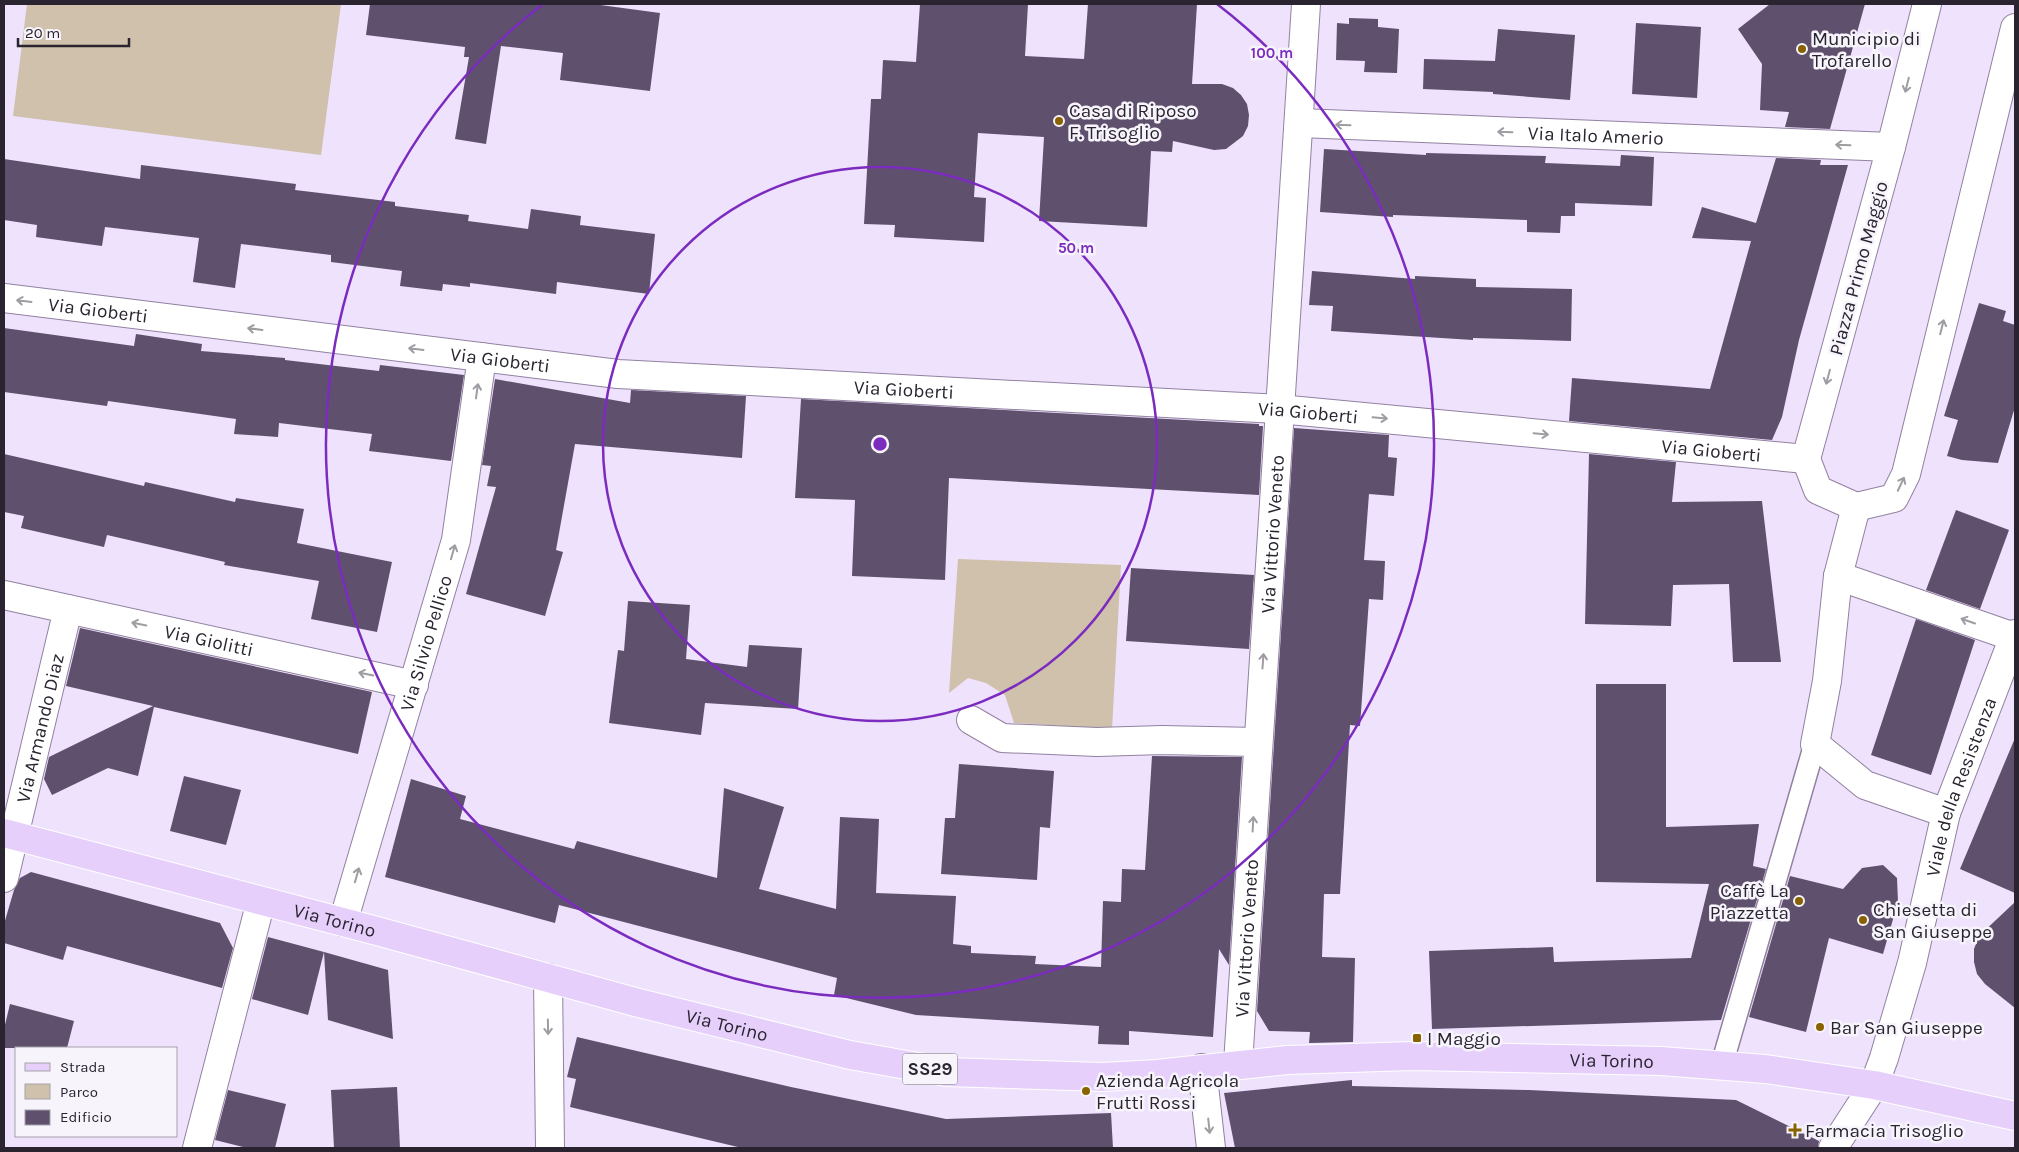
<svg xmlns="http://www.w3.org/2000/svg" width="2019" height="1152" font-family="Karla,sans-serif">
<rect width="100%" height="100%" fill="#efe2fd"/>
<g fill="#cfc1ab">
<path d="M27,4H341L321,155L13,116Z"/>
<path d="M958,559L1121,565L1112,729L1014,723L1005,695L986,683L968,678L949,693Z"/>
</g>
<g fill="#5f516d">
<path d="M370,4H593L660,13L650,91L560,80L563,53L501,46L486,144L455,139L469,57H464L465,47L366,35Z"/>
<path d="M920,4H1028L1025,56L1084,59L1088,4H1197L1192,84H1222L1233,88L1241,95L1247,104L1249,115L1248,126L1243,136L1226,149L1214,150L1173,141L1172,152L1151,151L1147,227L1039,221L1044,137L978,133L974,197L986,198L984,242L894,237L895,225L864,224L871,99H881L883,60L916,62Z"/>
<path d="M1770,4H1865L1830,129L1785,127L1789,112L1760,110L1762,64L1738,29Z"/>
<path d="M1349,18L1378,19V27L1399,29L1397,73L1364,72L1365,61L1336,60L1337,23L1349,24Z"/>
<path d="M1636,23L1701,27L1697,98L1632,94Z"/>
<path d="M1498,29L1575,35L1570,100L1493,94V92L1423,89L1424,59L1495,61Z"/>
<path d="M1324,149L1426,155V153L1546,156L1545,163L1620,166L1621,155L1654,157L1652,206L1575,203V216H1561L1560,233L1527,232V220L1393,215V217L1320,212Z"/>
<path d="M1776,158L1821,160L1820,165H1848L1799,340L1782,417L1772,440L1569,421L1572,378L1710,389L1751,241L1692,238L1702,207L1756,223Z"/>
<path d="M4,159L140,179L141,165L296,184L295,190L395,202V206L469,215L468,221L528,229L531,209L581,216L580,225L655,234L649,294L557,282L556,294L470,283V287L443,284L442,291L400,286L402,271L331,262V255L241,244L235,288L193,282L199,238L105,227L102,246L36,237L37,225L4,220Z"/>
<path d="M1312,271L1415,279V276L1476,279V287L1572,289L1571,341L1473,338V340L1331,331L1333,306L1309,305Z"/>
<path d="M1979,303L2006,311L2003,321L2015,325V407L1998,463L1962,460L1947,456L1958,420L1944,416Z"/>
<path d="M4,328L134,346L136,334L202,344L201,351L285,358V360L379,371L380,365L464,375L451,461L369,451L372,434L279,423L278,437L234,434L236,419L108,401L107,406L4,392Z"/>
<path d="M495,379L630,403L631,390L746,396L742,458L575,444L556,550L563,552L545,616L466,594L496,487L487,486L491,466L482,465Z"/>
<path d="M801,399L1259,424V426H1263L1259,495L949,478L945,580L852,576L855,500L795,498Z"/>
<path d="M1294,428L1389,435L1388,457L1397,458L1394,496L1369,494L1364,560L1385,561L1383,600L1369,599L1360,726L1350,725L1340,894H1324L1322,957L1355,958L1353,1042L1309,1043L1310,1032L1269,1031L1257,1011Z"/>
<path d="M4,454L144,486L145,482L235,502L236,498L304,509L297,543L392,562L377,632L311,619L319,581L224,565L225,562L107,535L104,547L21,528L24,516L4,512Z"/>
<path d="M1589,454L1676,462L1672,502L1762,501L1781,662H1733L1729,584L1673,585L1671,626L1585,624Z"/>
<path d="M1956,510L2009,530L1980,609L1926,590Z"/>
<path d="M1131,568L1254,575L1249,649L1126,641Z"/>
<path d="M628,601L690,605L686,659L747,667L749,645L802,648L798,709L705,703L701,735L609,723L618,650L624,651Z"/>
<path d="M1916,619L1975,640L1931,775L1871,755Z"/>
<path d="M80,628L372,692L358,754L154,707L138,776L108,768L52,795L44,779L49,757L153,706L66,686Z"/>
<path d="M1596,684H1666V827L1759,824L1753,866L1766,869L1721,1020L1432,1029L1429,951L1553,947L1554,962L1691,958L1709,884L1596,882Z"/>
<path d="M2015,738V893L1960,869Z"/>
<path d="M1152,756L1242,757L1229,965L1219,949L1213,1037L1129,1031V1045L1098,1044L1099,1026L916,1015L834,995L837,978L559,905L555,923L385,877L411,779L466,796L460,819L574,849L577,841L717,878L724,788L784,807L759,889L836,909L840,817L879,819L876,893L956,896L953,944L971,946V953L1036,956L1035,964L1101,967L1103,901L1121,902L1122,869L1145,870Z"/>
<path d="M959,764L1054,771L1050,828L1040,827L1037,880L941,874L945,818H955Z"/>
<path d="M184,776L241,790L226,845L170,831Z"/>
<path d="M1883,865L1897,878L1898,902L1883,954L1829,938L1806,1032L1749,1017L1790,876L1843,889L1862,868Z"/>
<path d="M31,872L220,923L233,948L222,988L67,946L63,960L4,943V924L14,890L20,878Z"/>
<path d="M2015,902V1008L1985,984L1977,974L1974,962V949L1979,936Z"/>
<path d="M268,937L324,952L308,1015L252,999Z"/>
<path d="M324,952L388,970L393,1039L328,1020Z"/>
<path d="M10,1004L74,1021L67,1048H4V1029Z"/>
<path d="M577,1037L791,1087L946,1119L1111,1113L1113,1148H742L570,1107L576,1079L567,1077Z"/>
<path d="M1352,1080V1086L1529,1090L1736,1100L1819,1141L1818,1148H1235L1224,1093Z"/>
<path d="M397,1087L400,1148H334L331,1090Z"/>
<path d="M228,1090L286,1104L275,1148H247L215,1140Z"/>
</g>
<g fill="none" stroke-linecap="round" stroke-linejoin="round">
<g stroke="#9182a0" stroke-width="24">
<path id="pedestrian" d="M1722,1064L1815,744"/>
</g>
<g stroke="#9182a0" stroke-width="30">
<g id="minor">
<path d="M1927,4L1891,147L1806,459L1818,490L1856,507L1894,498L1906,474L2015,28"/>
<path id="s1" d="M1300,123L1891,147"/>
<path id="s2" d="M4,298L618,374L1279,409L1806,459"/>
<path d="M1856,507L1838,576L1827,681L1815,744L1865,785L1946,813"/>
<path d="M1838,576L2014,637"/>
<path id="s3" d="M4,595L414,685"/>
<path d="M971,720L1002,738L1097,742L1162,740L1257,742"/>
<path id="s4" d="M4,878L68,609"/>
<path id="s5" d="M343,922L456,540L482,357"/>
<path d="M548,978L550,1148"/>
<path id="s6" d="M1238,1064L1306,4"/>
<path d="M1202,1068L1211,1148"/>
<path d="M197,1148L261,901"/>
<path id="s7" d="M1833,1148L1874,1085L1884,1058L1912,963L1946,813L2015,634"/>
</g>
</g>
<g stroke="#fff" stroke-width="30">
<g id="primary">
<path id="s8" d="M4,833L377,931L635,1002L850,1055L946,1072L1102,1077L1157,1074L1287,1060L1413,1056L1661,1061L1765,1069L1874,1085L2015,1116"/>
</g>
</g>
<use href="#pedestrian" stroke="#fff" stroke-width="21"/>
<use href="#minor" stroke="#fff" stroke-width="28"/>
<use href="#primary" stroke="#e6d0fb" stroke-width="28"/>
</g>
<defs><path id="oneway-shaft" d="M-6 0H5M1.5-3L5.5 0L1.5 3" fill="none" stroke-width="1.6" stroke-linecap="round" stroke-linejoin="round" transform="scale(1.25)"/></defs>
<g stroke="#9f9ca2">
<use href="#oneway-shaft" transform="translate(1907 85) rotate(104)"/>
<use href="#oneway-shaft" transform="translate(1343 125) rotate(-178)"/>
<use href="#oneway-shaft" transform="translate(1505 132) rotate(-178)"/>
<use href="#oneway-shaft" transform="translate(1843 145) rotate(-178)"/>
<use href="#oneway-shaft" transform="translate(24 301) rotate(-173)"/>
<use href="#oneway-shaft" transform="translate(1942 327) rotate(-76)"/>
<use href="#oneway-shaft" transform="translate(255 329) rotate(-173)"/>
<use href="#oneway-shaft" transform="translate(416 349) rotate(-173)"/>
<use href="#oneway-shaft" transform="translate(1828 377) rotate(105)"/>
<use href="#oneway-shaft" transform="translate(477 391) rotate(-82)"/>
<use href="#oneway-shaft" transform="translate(1380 418) rotate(5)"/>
<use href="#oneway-shaft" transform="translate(1541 434) rotate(5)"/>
<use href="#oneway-shaft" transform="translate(1901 484) rotate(-65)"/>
<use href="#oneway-shaft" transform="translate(453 552) rotate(-74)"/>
<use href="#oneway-shaft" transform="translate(1968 621) rotate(-161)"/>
<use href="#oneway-shaft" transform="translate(139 624) rotate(-168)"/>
<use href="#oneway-shaft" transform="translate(1263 661) rotate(-86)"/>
<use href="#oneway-shaft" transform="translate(366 674) rotate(-168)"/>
<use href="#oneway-shaft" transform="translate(1253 824) rotate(-87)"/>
<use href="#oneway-shaft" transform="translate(357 875) rotate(-74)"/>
<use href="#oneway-shaft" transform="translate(548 1027) rotate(89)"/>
<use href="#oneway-shaft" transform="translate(1209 1126) rotate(84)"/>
</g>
<g fill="none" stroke="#7b2cbf" stroke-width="2.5">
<circle cx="880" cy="444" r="277"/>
<path d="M1217 4A554 554 0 1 1 543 4"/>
</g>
<g fill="#896200" stroke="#f7f4fb" stroke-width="2">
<circle cx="1802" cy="49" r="5"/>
<circle cx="1059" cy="121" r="5"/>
<circle cx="1799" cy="901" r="5"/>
<circle cx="1863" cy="920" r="5"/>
<circle cx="1820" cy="1027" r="5"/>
<rect x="1412" y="1033" width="10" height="10" rx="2.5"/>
<circle cx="1086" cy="1091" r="5"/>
<path d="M1792.5 1122.5h5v5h5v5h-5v5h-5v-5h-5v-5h5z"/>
</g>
<g text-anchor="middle" stroke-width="5" stroke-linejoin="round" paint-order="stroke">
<rect fill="#f7f4fb" stroke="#68626d" stroke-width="1" x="902.5" y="1053.5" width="55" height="31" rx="4"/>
<g font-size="18" font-weight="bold" fill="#2a2430">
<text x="930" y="1075">SS29</text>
</g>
<g font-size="19" fill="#2a2430" stroke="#f7f4fb" text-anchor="start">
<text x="1812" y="45">Municipio di<tspan x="1812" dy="22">Trofarello</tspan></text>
<text x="1069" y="117">Casa di Riposo<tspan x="1069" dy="22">F. Trisoglio</tspan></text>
<text x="1789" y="897" text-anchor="end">Caffè La<tspan x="1789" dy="22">Piazzetta</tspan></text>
<text x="1873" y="916">Chiesetta di<tspan x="1873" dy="22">San Giuseppe</tspan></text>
<text x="1830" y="1034">Bar San Giuseppe</text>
<text x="1427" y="1045">I Maggio</text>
<text x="1096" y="1087">Azienda Agricola<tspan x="1096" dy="22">Frutti Rossi</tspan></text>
<text x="1805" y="1137">Farmacia Trisoglio</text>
</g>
<g font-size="19" fill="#2a2430" stroke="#f7f4fb">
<text dy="7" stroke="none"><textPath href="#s1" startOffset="296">Via Italo Amerio</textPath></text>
<text transform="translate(1858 268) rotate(-75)" y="7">Piazza Primo Maggio</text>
<text dy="7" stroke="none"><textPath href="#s2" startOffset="95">Via Gioberti</textPath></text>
<text dy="7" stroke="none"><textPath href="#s2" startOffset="500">Via Gioberti</textPath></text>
<text dy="7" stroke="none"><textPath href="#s2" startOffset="905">Via Gioberti</textPath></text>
<text dy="7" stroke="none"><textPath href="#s2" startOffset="1310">Via Gioberti</textPath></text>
<text dy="7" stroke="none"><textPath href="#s2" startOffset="1715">Via Gioberti</textPath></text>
<text dy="7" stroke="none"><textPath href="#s6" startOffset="531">Via Vittorio Veneto</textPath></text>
<text dy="7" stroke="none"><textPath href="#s3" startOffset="210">Via Giolitti</textPath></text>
<text dy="7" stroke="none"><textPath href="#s5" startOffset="291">Via Silvio Pellico</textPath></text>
<text dy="7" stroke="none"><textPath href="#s4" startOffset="154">Via Armando Diaz</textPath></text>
<text dy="7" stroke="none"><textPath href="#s7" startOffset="386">Viale della Resistenza</textPath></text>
<text dy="7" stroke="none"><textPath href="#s8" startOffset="342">Via Torino</textPath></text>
<text dy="7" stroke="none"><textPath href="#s6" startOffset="126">Via Vittorio Veneto</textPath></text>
<text dy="7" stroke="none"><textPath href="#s8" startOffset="748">Via Torino</textPath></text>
<text dy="7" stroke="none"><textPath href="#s8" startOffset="1639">Via Torino</textPath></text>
</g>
</g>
<circle cx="880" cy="444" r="8" fill="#7b2cbf" stroke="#f7f4fb" stroke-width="2.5"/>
<g font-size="15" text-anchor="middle" font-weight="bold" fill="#7b2cbf" stroke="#f7f4fb" stroke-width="5" stroke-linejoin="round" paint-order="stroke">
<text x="1272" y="58">100 m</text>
<text x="1076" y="253">50 m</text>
</g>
<rect width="2019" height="1152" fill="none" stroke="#2a2430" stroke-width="10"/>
<rect x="15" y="1047" width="162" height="90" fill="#f7f4fb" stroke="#a5a1aa"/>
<rect x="25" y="1063" width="25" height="8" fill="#e6d0fb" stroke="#a5a1aa"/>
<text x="60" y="1072" font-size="15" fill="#2a2430">Strada</text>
<rect x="25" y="1084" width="25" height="15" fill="#cfc1ab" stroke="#a5a1aa"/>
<text x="60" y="1097" font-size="15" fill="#2a2430">Parco</text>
<rect x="25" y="1110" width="25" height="15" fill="#5f516d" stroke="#a5a1aa"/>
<text x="60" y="1122" font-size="15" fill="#2a2430">Edificio</text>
<path d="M18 38v8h111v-8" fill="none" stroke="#2a2430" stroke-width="2.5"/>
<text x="25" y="38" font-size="15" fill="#2a2430" stroke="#f7f4fb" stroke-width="4" paint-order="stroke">20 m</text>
</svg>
